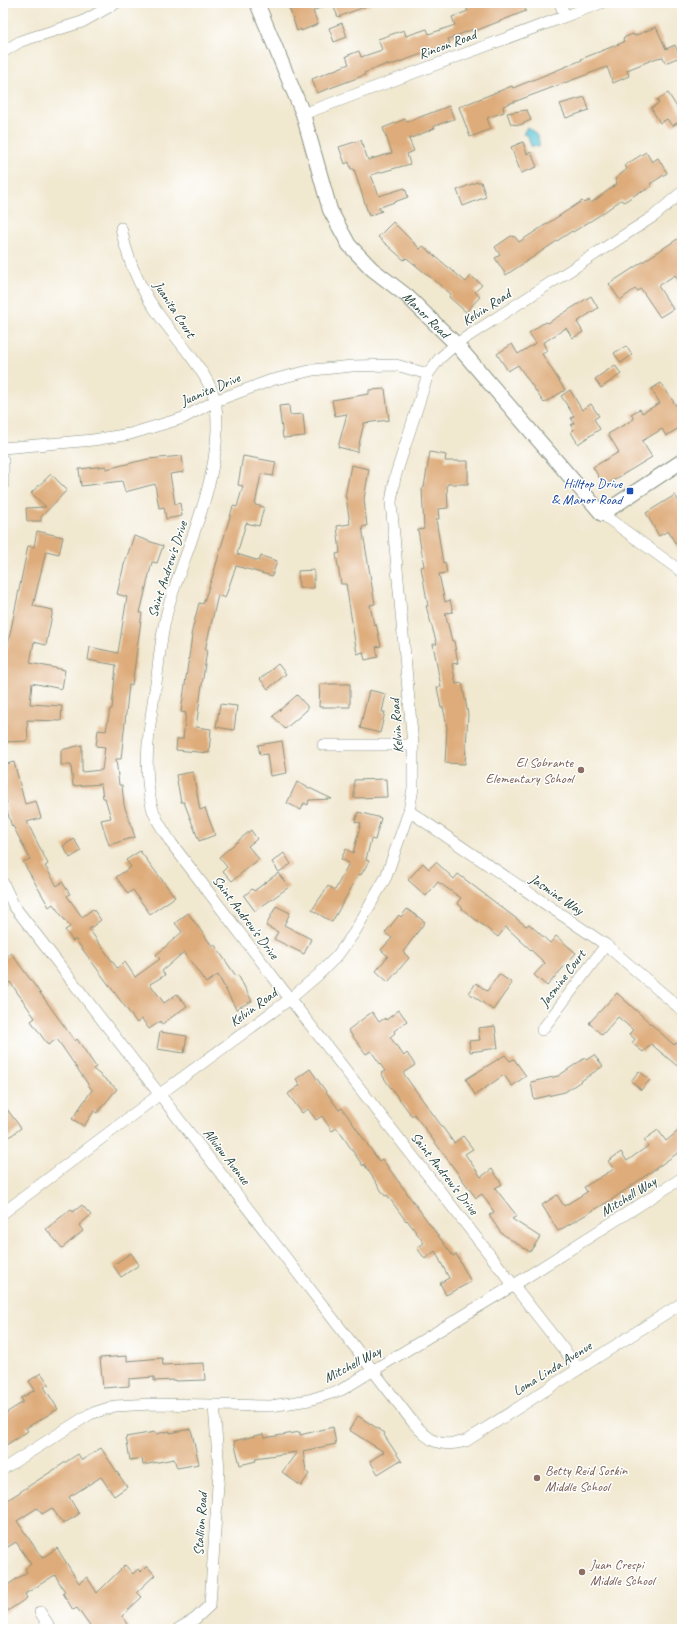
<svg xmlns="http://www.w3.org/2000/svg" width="685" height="1632" font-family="Caveat,sans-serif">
<rect width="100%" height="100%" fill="#fff"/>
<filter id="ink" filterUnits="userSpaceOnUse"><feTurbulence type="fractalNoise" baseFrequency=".025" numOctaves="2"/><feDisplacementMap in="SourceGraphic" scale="8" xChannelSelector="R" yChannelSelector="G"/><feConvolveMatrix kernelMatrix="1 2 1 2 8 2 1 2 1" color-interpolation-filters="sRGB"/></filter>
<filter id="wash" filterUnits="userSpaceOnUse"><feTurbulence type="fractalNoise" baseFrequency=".012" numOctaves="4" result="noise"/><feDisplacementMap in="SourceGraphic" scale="16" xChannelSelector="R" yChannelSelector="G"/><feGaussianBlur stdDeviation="0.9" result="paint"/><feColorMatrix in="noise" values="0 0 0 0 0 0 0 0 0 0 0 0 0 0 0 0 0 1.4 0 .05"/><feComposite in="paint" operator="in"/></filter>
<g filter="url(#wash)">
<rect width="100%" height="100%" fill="#f1e8d0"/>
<path fill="#5ac3d6" stroke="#3c8085" d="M527,127C534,131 541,138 539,147L531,146L528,136L523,134Z"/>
<g id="blocks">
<g fill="#deac7a">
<path d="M298,3H372V4L338,17L332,3L313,11L318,24L301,31V29L297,31L289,7Z"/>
<path d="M476,3H523L526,11L475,31L474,29L448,39L450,44L388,66L387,64L364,73L365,75L317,93L312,79L349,64L346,56L359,51L361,57L382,50L378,39L404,30L406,36L427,29L429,34L455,25L452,17L468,11L466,7Z"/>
<path d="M342,23L347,37L334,42L329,28Z"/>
<path d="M656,27L666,49L675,45L680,57L665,63L663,57L657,58L627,70L629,76L613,83L607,67L503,106L504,112L487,118L491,129L470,137L459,107L512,86L513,88L582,60L581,59L624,42L623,38L633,34L634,36Z"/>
<path d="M668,93L682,115V120L672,126L667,119L660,123L651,108L659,103L657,100Z"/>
<path d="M585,97L589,110L566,118L560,104Z"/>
<path d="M449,106L454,119L434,126L435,128L409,139L414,151L407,154L410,164L371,175L379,196L405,188L408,197L378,208L382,211L369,216L354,169H351L349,162L345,164L339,147L361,140L368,160L392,153L383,128L405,119L407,122Z"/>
<path d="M527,110L531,120L520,125L511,124L507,113Z"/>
<path d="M523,142L527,154L531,152L537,167L521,173L511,147Z"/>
<path d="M646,152L652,162L658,158L667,173L650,184L652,186L642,192L641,191L624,202L621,200L600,215L573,232L572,231L506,275L495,258L500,255L495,247L511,236L515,237L519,242L582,201L584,203L589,200L591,203L617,184L615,179L627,169L625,165Z"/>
<path d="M477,182H481L486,197L463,206L457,190Z"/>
<path d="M393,222L420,249L423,246L466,282L471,276L482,285L475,292L480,297L466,312L449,297L451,294L408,259L406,258L404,260L378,237Z"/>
<path d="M682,236V286L675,275L658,286L673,309L660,317L641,289L637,291L635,289L620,300L609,284Z"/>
<path d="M591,296L598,308L577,322L583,332L573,338L566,328L543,343L547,351L542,354L565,390L544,403L518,365L508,371L497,354L512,344L518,354L536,343L529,333L542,324L547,322L548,323Z"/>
<path d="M626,346L632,355L621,363L614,353Z"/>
<path d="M615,365L621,374L601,388L595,379Z"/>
<path d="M661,383L677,407L682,403V426L666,436L662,429L642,441L652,457L604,486L593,467L619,452L608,434L634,419L631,414L640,409L642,413L660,403L651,389Z"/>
<path d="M385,389L389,420L364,423L357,452L338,447L347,414L335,416L332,400L369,394V390Z"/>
<path d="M570,390L582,410L591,404L599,416L594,419L600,429L578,444L571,432L574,430L571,425L574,423L571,418L574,416L561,396Z"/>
<path d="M289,405L290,415L303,414L305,436L283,438L279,406Z"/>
<path d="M430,452L446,455L445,461H468V484H447L448,508L438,509L439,519H436L443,563L445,562L447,573L439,574L445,602L450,600L453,612L445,613L452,641H454L458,663L452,664L456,684L462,683L468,714L465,764L445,763L447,727L443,707L441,708L437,687H441L433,644H437L426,606H428L421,567L424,566L418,530L424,529L422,488L424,487Z"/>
<path d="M182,456L184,472L170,474L175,504L180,503L182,516L166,519L164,507L159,508L155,484L125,492L122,481L81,486L79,469L106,466V469L148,459Z"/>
<path d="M243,456L276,462L273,476L261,474L255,505L264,507L259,526L246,523L237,554L259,561L261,556L277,561L272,576L236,566L225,598L218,595L205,650H207L196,727L211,729L209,753L176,750L177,739H183L186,713L181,712L192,636L191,635L199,603L203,604L214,572L233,506L237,507L243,486L238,485Z"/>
<path d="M351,465L369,469L364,499L367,526L362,527L375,604L370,605L374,625L376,624L381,646L376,647L378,657L365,660L363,652L357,654L346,584H341L336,554L340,553L337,526L350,524L346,497H345Z"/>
<path d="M51,474L67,490L41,517V521H27L26,508L46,507L31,493Z"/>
<path d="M675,495L682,507V554L668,531L659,536L646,513Z"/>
<path d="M37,531L63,537L59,554L46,551L33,606L53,610L46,645L34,642L30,663L65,670L62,689L32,683L30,704L62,706L61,721L27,720L28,741L3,742V699L5,674H3V668L28,546L34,547Z"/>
<path d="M134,536L163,546L157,563L152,562L140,613H142L132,685H129L121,759H116L119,785H122L124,805L135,837L109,845L101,820L111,818L105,798H103L101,784L73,786L71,765H61V750L82,745V772L102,770L105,747L96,746L98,730L106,731L110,709H112L116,665L88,660L90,647L118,653L127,597L117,594L124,565Z"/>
<path d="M314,570V588H299L298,571Z"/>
<path d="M278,664L286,674L268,689L260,679Z"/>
<path d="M320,684H350V707H319Z"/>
<path d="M369,690L386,694L382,712H385L380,733L360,728Z"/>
<path d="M297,695L307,706V710L285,729L273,716Z"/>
<path d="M220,704L237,706L234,730L216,727Z"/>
<path d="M282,741L287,773L270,776L267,754L260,755L258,745Z"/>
<path d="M14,762L25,804L36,801L41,818L27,822L48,864L45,866L57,886L62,882L70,894L67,896L82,917L93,909L101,920L89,929L117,968L125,962L135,977L160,959L156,955L182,932L175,923L188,913L212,946L214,944L236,976L238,975L252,1001L236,1009L218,975L206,983L184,952L162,971L165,975L150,984L164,1003L177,994L187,1006L161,1025V1021L149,1029L142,1019L137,1023L75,939L73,941L65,930L70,927L53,904L49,907L23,862L30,859L13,826L12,827L5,804L7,803L3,789V765Z"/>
<path d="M193,772L200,810L205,808L215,835L199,841L184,802H181L176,775Z"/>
<path d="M386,779L387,797L354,798V780Z"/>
<path d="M297,782L332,799L309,800L308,805L304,803L301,810L287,803Z"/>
<path d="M358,812L381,818L375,840L371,839L366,860L369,861L361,875L359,874L332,922L312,910L328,886L335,890L349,863L341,859L346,849L353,853L361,823L355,822Z"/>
<path d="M251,830L257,839L248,846L259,859L232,881L223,871L227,867L219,857Z"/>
<path d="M74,839L81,851L70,858L63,846Z"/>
<path d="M140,851L175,897L150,914L133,890L128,894L116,877L131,867L126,860Z"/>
<path d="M284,853L291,864L279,872L272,862Z"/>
<path d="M436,862L454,879L458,874L526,926L529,924L550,943L556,936L576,953L547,986L534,975L545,963L506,927L498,937L462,909L463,908L457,903L461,898L438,882L426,896L408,880L423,863L429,869Z"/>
<path d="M278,873L289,887L255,911L244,896L252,889L254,891Z"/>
<path d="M276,906L290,913L284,925L311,939L304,954L274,939L278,932L266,926Z"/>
<path d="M407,909L425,922L403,952L409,958L388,982L376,971L388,956L381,950L392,938L385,933L399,915L401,917Z"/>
<path d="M11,953L75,1041L77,1039L96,1067L93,1069L117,1089L97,1113L94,1111L84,1126L72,1119L92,1090L57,1039L48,1045L31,1021L35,1018L10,982L3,987V959Z"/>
<path d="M499,974L512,983L493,1010L469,993L476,983L487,991Z"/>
<path d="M617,993L674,1045L676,1043L682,1048V1070L651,1044L643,1052L632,1043L635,1039L629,1034L633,1030L618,1017L602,1035L589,1023Z"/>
<path d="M399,1010L407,1021L394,1031L395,1033L390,1037L404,1056L407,1053L415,1065L403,1073L454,1143L463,1136L473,1149L465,1154L481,1177L492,1169L502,1184L495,1188L517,1216L512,1219L540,1237L530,1252L501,1233L489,1215L494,1212L482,1194L476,1198L414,1114L412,1116L388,1084L381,1073L385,1071L371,1051L366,1054L348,1030L372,1012L379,1022L385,1018L386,1020Z"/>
<path d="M495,1026L498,1048L470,1052L469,1041L480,1040L478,1028Z"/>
<path d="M160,1032L187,1036L184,1053L157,1049Z"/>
<path d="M505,1055L510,1061L514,1059L526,1076L512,1086L504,1075L475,1095L466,1079Z"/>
<path d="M594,1055L603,1066L565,1092L534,1099L531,1082L558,1076L585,1058L586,1060Z"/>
<path d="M310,1069L339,1110L342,1108L379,1161L382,1159L453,1256L456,1254L471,1282L446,1295L440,1283L449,1278L435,1251L425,1259L417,1248L424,1243L407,1220L406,1221L387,1195L385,1196L364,1164L363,1166L337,1128L332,1131L322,1116L316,1120L308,1109L302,1113L288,1094L300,1085L296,1079Z"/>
<path d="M639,1071L650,1080L641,1090L631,1081Z"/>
<path d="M3,1104L21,1128L3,1142Z"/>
<path d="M682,1128V1150L611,1200L558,1231L542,1205L557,1195L564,1206L587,1192L584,1187L614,1169L608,1161L621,1152L627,1161L648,1146L644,1140L658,1130L666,1141Z"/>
<path d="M82,1205L91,1215L79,1225L83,1231L62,1248L46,1229L71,1209L73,1212Z"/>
<path d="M131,1253L139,1265L121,1277L113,1265Z"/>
<path d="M127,1356V1361L162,1358L163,1365L204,1363L205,1380L175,1381V1380L154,1381V1377L129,1379V1386L103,1388L100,1358Z"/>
<path d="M41,1373L49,1384L44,1387L58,1409L26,1428L28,1431L3,1447V1415L23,1402L21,1398L35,1390L29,1381Z"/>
<path d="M358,1416L385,1433L384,1435L402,1462L399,1461L378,1474L370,1461L384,1452L349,1430Z"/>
<path d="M333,1427L336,1444L303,1451L306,1471L309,1474L301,1486L282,1472L297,1452L255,1458L256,1461L240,1465L234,1441L263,1434L264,1438L300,1432V1435Z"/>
<path d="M191,1429L199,1464L177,1468L174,1459L143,1465L142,1458L130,1460L126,1437L155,1432L156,1434L170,1431V1433Z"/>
<path d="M101,1448L127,1487L114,1496L101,1477L69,1497L79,1514L63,1524L52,1508L42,1514L37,1508L17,1521L42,1558L57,1548L79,1583L87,1577L97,1593L125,1565L133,1574L138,1569L141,1572L147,1566L155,1575L137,1592L142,1597L122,1616L130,1629H92L77,1608L73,1610L63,1593L65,1592L55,1575L25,1594L27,1598L3,1614V1588L27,1572L25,1569L31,1564L16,1542L3,1550V1503L78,1454L82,1460Z"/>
</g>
</g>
</g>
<g filter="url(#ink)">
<use href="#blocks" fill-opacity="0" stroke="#889282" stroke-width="1"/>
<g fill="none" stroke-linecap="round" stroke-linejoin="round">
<g stroke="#889282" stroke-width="12">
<g id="minor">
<path d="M560,3L565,16"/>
<path d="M3,52L21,41L82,22L116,3"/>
<path d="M303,114L601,3"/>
<path d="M121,228C127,259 140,289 159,315C176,339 208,372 215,400C217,409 217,421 217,430C215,488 189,543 171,598C163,623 160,650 157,676C151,718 142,760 151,803C154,818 164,831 172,844L290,999L579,1369"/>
<path d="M3,448L93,440L130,434L183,418L215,401L272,380L313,370L352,366L396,365L428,374"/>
<path d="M3,460V485"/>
<path d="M602,514L682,572"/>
<path d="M323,745H413"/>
<path d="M409,811L606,945L682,1010"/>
<path d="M3,883L14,906L412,1421C429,1442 440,1448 466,1441L682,1303"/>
<path d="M542,1030L606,945"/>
<path d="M3,1213L160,1094L290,999L318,975L337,956L354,933L386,877L409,811L413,788V745L391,502L395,477L428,374L439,359L456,344L654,216L682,192"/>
<path d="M3,1469L90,1414L115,1406L152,1404L271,1406L309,1400L341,1390L514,1285L682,1178"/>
<path d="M40,1612L51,1629"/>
<path d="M178,1629L195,1619L210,1605L219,1470L214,1406"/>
</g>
</g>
<g stroke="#889282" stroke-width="16">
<g id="tertiary">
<path id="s1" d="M257,3L303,114L330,210L349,245L372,269L407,296L456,344L602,514L682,461"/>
</g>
</g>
<use href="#minor" stroke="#fff" stroke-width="11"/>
<use href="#tertiary" stroke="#fff" stroke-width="14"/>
</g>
</g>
<rect fill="#1a4fb4" stroke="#fff" stroke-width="1.5" x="626" y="487" width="8" height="8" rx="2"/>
<g fill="#8d6e63" stroke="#fff" stroke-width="1.5">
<circle cx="581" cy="770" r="4"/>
<circle cx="537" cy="1478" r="4"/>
<circle cx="582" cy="1572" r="4"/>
</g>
<g text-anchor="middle" stroke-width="3" stroke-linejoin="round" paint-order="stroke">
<g font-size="14" fill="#1f3d34" stroke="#fff">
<text transform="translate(447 44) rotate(-20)" y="5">Rincon Road</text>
<text transform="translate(486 307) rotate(-33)" y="5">Kelvin Road</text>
<text transform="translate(175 309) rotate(57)" y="5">Juanita Court</text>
<text dy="5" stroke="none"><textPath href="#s1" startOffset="364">Manor Road</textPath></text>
<text transform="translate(210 389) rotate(-23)" y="5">Juanita Drive</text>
<text transform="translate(167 569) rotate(-72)" y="5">Saint Andrew's Drive</text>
<text transform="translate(396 726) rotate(-94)" y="5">Kelvin Road</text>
<text transform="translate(557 894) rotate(34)" y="5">Jasmine Way</text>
<text transform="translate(246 917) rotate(53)" y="5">Saint Andrew's Drive</text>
<text transform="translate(562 978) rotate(-53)" y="5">Jasmine Court</text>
<text transform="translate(253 1007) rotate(-36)" y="5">Kelvin Road</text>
<text transform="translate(227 1156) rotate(52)" y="5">Allview Avenue</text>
<text transform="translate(445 1173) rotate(52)" y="5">Saint Andrew's Drive</text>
<text transform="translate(628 1196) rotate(-32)" y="5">Mitchell Way</text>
<text transform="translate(352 1364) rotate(-28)" y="5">Mitchell Way</text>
<text transform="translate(552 1368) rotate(-32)" y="5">Loma Linda Avenue</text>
<text transform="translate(200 1524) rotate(-86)" y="5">Stallion Road</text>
</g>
<g font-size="14" fill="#164399" stroke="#fff" text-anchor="end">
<text x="622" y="488">Hilltop Drive<tspan x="622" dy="16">&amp; Manor Road</tspan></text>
</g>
<g font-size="14" fill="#785e54" stroke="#fff" text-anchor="start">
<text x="573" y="767" text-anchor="end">El Sobrante<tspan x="573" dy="16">Elementary School</tspan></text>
<text x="545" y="1475">Betty Reid Soskin<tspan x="545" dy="16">Middle School</tspan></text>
<text x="590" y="1569">Juan Crespi<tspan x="590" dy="16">Middle School</tspan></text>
</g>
</g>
<rect width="685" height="1632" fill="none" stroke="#fff" stroke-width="16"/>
</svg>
